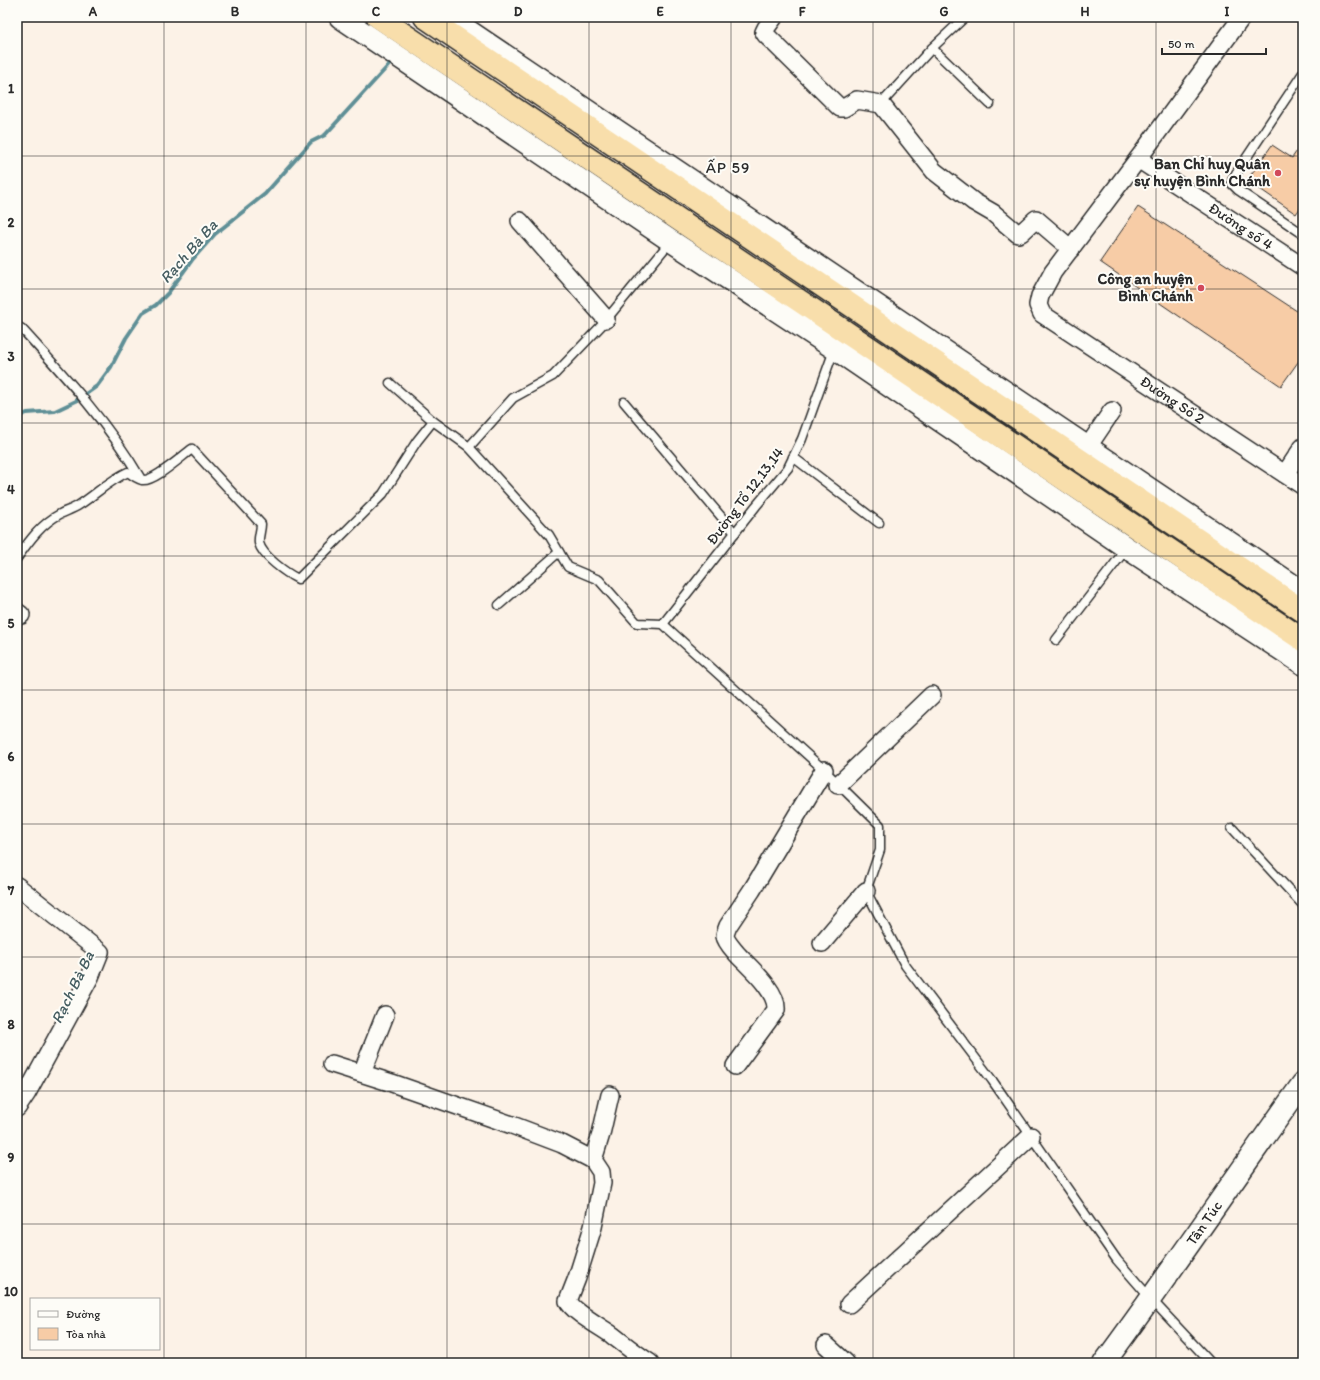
<svg xmlns="http://www.w3.org/2000/svg" width="1320" height="1380" font-family="Itim,sans-serif">
<rect width="100%" height="100%" fill="#fcf2e7"/>
<filter id="ink" filterUnits="userSpaceOnUse"><feTurbulence type="fractalNoise" baseFrequency=".025" numOctaves="2"/><feDisplacementMap in="SourceGraphic" scale="8" xChannelSelector="R" yChannelSelector="G"/><feConvolveMatrix kernelMatrix="1 2 1 2 8 2 1 2 1" color-interpolation-filters="sRGB"/></filter>
<g filter="url(#ink)">
<g fill="none" stroke-linecap="round" stroke-linejoin="round">
<path stroke="#5f8f96" stroke-width="4" d="M17,417L27,413L55,411L76,401L97,386L111,367L126,338L143,313L156,305L168,293L192,260L215,234L265,194L311,142L325,135L389,65"/>
</g>
<g fill="#f7cca6" stroke="#2b2b2b">
<path d="M1303,142V204L1296,214L1247,180L1272,145L1292,158Z"/>
<path d="M1138,207L1303,315V355L1281,386L1100,262Z"/>
</g>
<g fill="none" stroke-linecap="round" stroke-linejoin="round">
<g stroke="#2b2b2b" stroke-width="11">
<g id="service">
<path d="M932,48L990,104"/>
<path d="M1303,73L1233,178L1232,184L1238,190L1303,234"/>
<path d="M881,104L932,48L965,17"/>
<path d="M670,242L601,326L553,376L513,398L469,447L549,535L568,567L599,580L637,623L663,624L824,770L880,825V850L866,891L905,965L992,1080L1117,1260L1151,1299L1211,1363"/>
<path d="M17,326L22,329C64,375 109,424 141,479"/>
<path d="M390,383L433,421"/>
<path d="M624,402L735,533"/>
<path d="M793,457L879,523"/>
<path d="M17,558C29,541 41,524 60,514C66,511 73,509 79,505C96,494 110,480 128,472C132,475 138,479 142,480C154,482 182,456 192,449L261,524C261,531 258,537 259,543C262,556 286,573 298,579L383,494L417,441L433,421L469,447"/>
<path d="M499,605L559,552"/>
<path d="M663,624L756,506L788,468L802,439L834,350"/>
<path d="M1056,640L1126,549"/>
<path d="M1232,828L1303,905"/>
</g>
</g>
<g stroke="#2b2b2b" stroke-width="20">
<g id="minor">
<path d="M774,17L766,28L764,32L766,35L840,108H844L857,100L881,104L934,171L974,202L993,213L1018,234L1021,233L1036,219L1071,249"/>
<path id="s1" d="M1242,17L1138,159L1053,272L1040,296L1038,305L1042,314L1303,486"/>
<path id="s2" d="M1138,159L1303,267"/>
<path d="M520,221L606,319"/>
<path d="M1087,448L1112,411"/>
<path d="M1285,474L1303,447"/>
<path d="M17,612L21,615"/>
<path d="M838,785L932,695"/>
<path d="M17,886L100,952L90,977L27,1093L17,1108"/>
<path d="M822,943L866,891"/>
<path d="M332,1064L392,1083L512,1125L562,1144L593,1160"/>
<path d="M735,1066L776,1010C778,991 749,967 737,954C733,949 726,942 725,936C725,933 727,929 728,926L752,890L824,770"/>
<path d="M362,1073L385,1015"/>
<path d="M610,1095L601,1134L593,1160L601,1172L602,1183L593,1227L577,1278L568,1301C573,1312 601,1327 612,1335C625,1345 636,1354 650,1363"/>
<path d="M849,1304L1031,1136"/>
<path d="M826,1345L846,1363"/>
</g>
</g>
<g stroke="#2b2b2b" stroke-width="24">
<g id="tertiary">
<path d="M340,17L671,241L835,349L1127,548L1303,664"/>
<path d="M448,17L1303,592"/>
<path id="s3" d="M1104,1363C1172,1271 1236,1176 1303,1083"/>
</g>
</g>
<g stroke="#2b2b2b" stroke-width="25">
<g id="trunk">
<path d="M378,17L1303,640"/>
<path d="M425,17L1303,611"/>
</g>
</g>
<use href="#service" stroke="#fdfcf7" stroke-width="8"/>
<use href="#minor" stroke="#fdfcf7" stroke-width="17"/>
<use href="#tertiary" stroke="#fdfcf7" stroke-width="21"/>
<use href="#trunk" stroke="#f8deab" stroke-width="22"/>
</g>
</g>
<path fill="none" stroke="#2b2b2b" stroke-width="1" stroke-opacity="0.55" d="M164,17V1363M306,17V1363M447,17V1363M589,17V1363M731,17V1363M873,17V1363M1014,17V1363M1156,17V1363M17,156H1303M17,289H1303M17,423H1303M17,556H1303M17,690H1303M17,824H1303M17,957H1303M17,1091H1303M17,1224H1303"/>
<g fill="#d1495b" stroke="#fdfcf7" stroke-width="1.5">
<circle cx="1278" cy="173" r="4"/>
<circle cx="1201" cy="288" r="4"/>
</g>
<g text-anchor="middle" stroke-width="4" stroke-linejoin="round" paint-order="stroke">
<g font-size="15" font-weight="bold" fill="#2b2b2b" stroke="#fdfcf7" text-anchor="end">
<text x="1270" y="169">Ban Chỉ huy Quân<tspan x="1270" dy="17">sự huyện Bình Chánh</tspan></text>
<text x="1193" y="284">Công an huyện<tspan x="1193" dy="17">Bình Chánh</tspan></text>
</g>
<g font-size="15" fill="#2b2b2b" stroke="#fdfcf7">
<text dy="5" stroke="none"><textPath href="#s2" startOffset="123">Đường số 4</textPath></text>
<text dy="5" stroke="none"><textPath href="#s1" startOffset="520">Đường Số 2</textPath></text>
<text transform="translate(745 496) rotate(-53)" y="5">Đường Tổ 12,13,14</text>
<text dy="5" stroke="none"><textPath href="#s3" startOffset="172">Tân Túc</textPath></text>
</g>
<g font-size="16" letter-spacing="1" fill="#2b2b2b" stroke="#fdfcf7">
<text x="728" y="173">ẤP 59</text>
</g>
<g font-size="16" font-style="italic" fill="#455d61" stroke="#fdfcf7">
<text transform="translate(188 251) rotate(-49)" y="6">Rạch Bà Ba</text>
<text transform="translate(72 987) rotate(-64)" y="6">Rạch Bà Ba</text>
</g>
</g>
<rect width="1320" height="1380" fill="none" stroke="#fdfcf7" stroke-width="44"/>
<rect x="30" y="1298" width="130" height="52" fill="#fdfcf7" stroke="#a9a8a5"/>
<rect x="38" y="1311" width="20" height="6" fill="#fdfcf7" stroke="#a9a8a5"/>
<text x="66" y="1318" font-size="12" fill="#2b2b2b">Đường</text>
<rect x="38" y="1328" width="20" height="12" fill="#f7cca6" stroke="#a9a8a5"/>
<text x="66" y="1338" font-size="12" fill="#2b2b2b">Tòa nhà</text>
<path d="M1162 48v6h104v-6" fill="none" stroke="#2b2b2b" stroke-width="2"/>
<text x="1168" y="48" font-size="12" fill="#2b2b2b" stroke="#fdfcf7" stroke-width="3" paint-order="stroke">50 m</text>
<rect x="22" y="22" width="1276" height="1336" fill="none" stroke="#2b2b2b" stroke-width="1.5"/>
<g font-size="13" text-anchor="middle" font-weight="bold" fill="#2b2b2b">
<text x="93" y="16">A</text>
<text x="235" y="16">B</text>
<text x="376" y="16">C</text>
<text x="518" y="16">D</text>
<text x="660" y="16">E</text>
<text x="802" y="16">F</text>
<text x="944" y="16">G</text>
<text x="1085" y="16">H</text>
<text x="1227" y="16">I</text>
<text x="11" y="93">1</text>
<text x="11" y="227">2</text>
<text x="11" y="361">3</text>
<text x="11" y="494">4</text>
<text x="11" y="628">5</text>
<text x="11" y="761">6</text>
<text x="11" y="895">7</text>
<text x="11" y="1029">8</text>
<text x="11" y="1162">9</text>
<text x="11" y="1296">10</text>
</g>
</svg>
